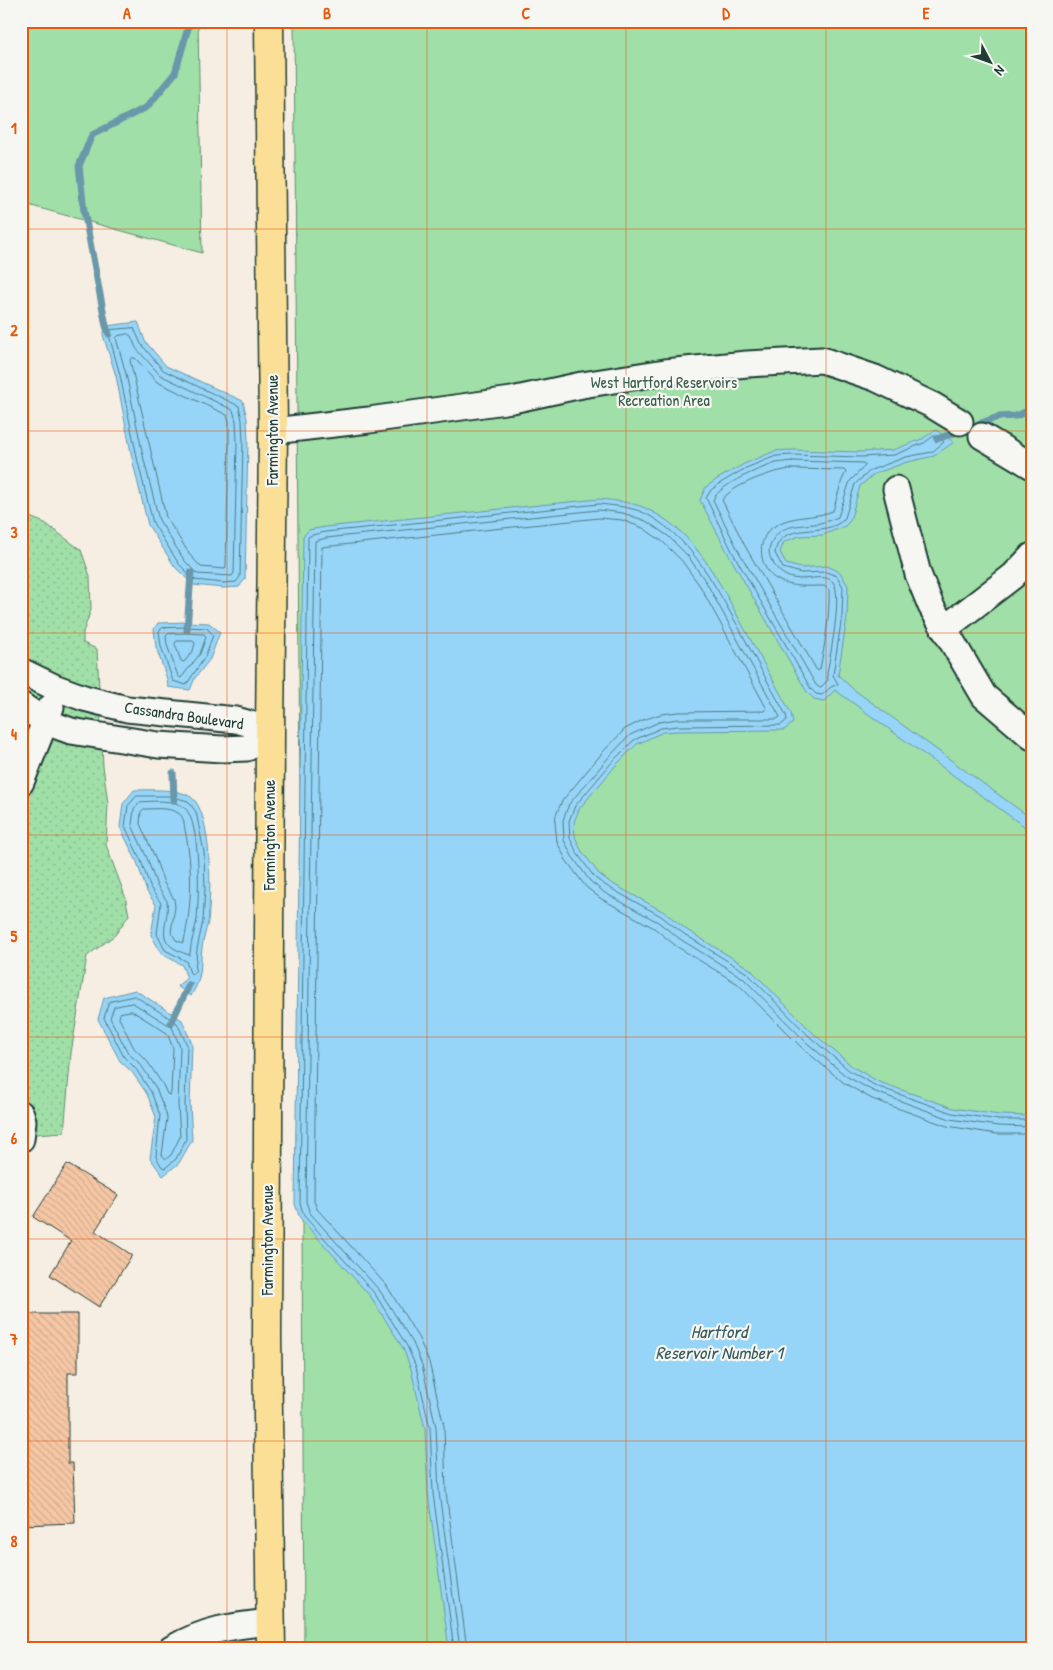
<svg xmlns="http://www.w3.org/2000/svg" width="1053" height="1670" font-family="'Patrick Hand',sans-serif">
<defs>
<pattern id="grass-dots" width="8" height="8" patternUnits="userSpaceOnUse" patternTransform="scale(1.25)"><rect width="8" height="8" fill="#a0dfa7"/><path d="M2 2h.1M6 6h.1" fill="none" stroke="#89c090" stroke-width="1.8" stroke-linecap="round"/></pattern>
<pattern id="building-back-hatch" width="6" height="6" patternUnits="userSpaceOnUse" patternTransform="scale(1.25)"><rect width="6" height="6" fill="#f6c7a5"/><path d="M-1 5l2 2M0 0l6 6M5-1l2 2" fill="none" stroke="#d2ac8f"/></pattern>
</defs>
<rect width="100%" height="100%" fill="#f6ede3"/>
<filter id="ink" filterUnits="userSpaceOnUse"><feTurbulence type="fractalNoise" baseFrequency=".02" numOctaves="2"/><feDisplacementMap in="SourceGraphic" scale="10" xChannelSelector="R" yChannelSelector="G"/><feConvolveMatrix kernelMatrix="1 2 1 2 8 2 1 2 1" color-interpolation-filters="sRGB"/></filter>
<g filter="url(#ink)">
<path fill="url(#grass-dots)" stroke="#608e6e" d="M21,507L27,516L45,523L81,550L90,576L91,610L83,632V643L97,649L103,766L108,804L106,845L125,896L129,915L115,935L87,956L71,1053L64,1132L22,1135L21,1139Z"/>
<g fill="#a0dfa7" stroke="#608e6e">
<path d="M21,21H198L202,253L21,203Z"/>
<path d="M294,21H1032V1649H304L300,793Z"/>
</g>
<g fill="#97d5f8" stroke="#6798aa">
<path d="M138,322L145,341L166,366L243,401L247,419L248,442L245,579L239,587L223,588L193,585L175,567L148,525L133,463L116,376L103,335L106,326Z"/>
<path d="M936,430L954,442L934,456L907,462L874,474L860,486L850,521L845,526L823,535L799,536L784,542L780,552L786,564L801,568L827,566L840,572L848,586L847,617L838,675L853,689L1032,819V832L835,690L824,701L814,699L807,692L729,555L700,500L706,487L719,478L744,464L775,451L792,450L861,452L893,450L922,439Z"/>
<path d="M599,499C617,501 635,502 651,511C697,534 720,584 743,626C759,655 775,684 791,713L793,723L784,730L678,731L663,732L637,744L617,764L579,809L574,822L575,837L581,850L599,874L611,883L664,912L687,930L750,969L813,1033L853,1067L879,1082L953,1108L999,1115L1032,1116V1649H449L428,1493L425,1429L411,1369L403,1348L371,1297L300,1218L295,1204L303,536L309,530L325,527Z"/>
<path d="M186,622L209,623L220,632L210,659L195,678L190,690L168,687L167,679L156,647L154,629L158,623Z"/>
<path d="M134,790C150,790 178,788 191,797C213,812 211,897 208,922C206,931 203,939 202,948C200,958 202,968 199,978C198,984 194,990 191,996L177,986L187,978L182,965L162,954L151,935L156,905L147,892L137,862L120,827L123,804Z"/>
<path d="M135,990L182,1020L192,1044L190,1104L192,1140L179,1163L163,1176L150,1158L156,1117L147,1094L132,1072L120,1061L98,1019L104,998Z"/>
</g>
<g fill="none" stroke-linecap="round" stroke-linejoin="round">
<g stroke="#4f7a82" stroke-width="1">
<path d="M134,328L141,344L163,370L239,406L242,420L243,442L240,577L236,582L223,583L195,580L179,564L153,523L138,462L120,375L109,335L111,330Z"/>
<path d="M128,334L131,336L136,348L160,375L233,410L236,421L237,442L234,573L232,576L197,574L184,560L159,520L144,460L126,374L116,338L118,336Z"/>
<path d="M132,358H135L157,382L227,415L229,422V442L226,566L225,569L201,567L190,555L166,517L130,360Z"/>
<path d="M934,436H937L944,442L932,452L906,457L871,470L855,484L845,518C827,540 780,518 775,553L783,568L801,573L826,572L837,576L843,587L842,616L833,675L838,684L831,687L822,695L816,694L811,689L733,553L706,498L711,490L722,482L746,468L776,456L792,455L861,457L894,455L924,443Z"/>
<path d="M792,461L863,463L866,465L850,481L838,517C833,519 826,522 820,523C802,527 779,522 771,544C769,549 768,553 771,559C788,595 821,568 833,582C843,594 830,657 827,673L828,680L820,688L816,685L738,550L713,500C719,484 761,468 776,463C781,462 787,462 792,461Z"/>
<path d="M792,469L844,470L846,472L842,480L833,511C814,519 791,514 773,527C755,539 759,571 778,580C792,588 808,586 824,586L829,590C830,616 825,643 820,669L818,671L816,669L745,546L722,500C732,485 774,470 792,469Z"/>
<path d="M186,627L207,628L213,635L205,657L186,685L173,681L161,646L159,631L162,628Z"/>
<path d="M186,633L204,634L206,637L200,654L181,678L178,676L167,645L166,636L168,634Z"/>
<path d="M177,641H193L195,643L193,651L184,662L181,661L175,644Z"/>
<path d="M137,796H170L188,801L196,812L204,852L205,889L203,921L197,949L195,972L193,974L190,973L186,961L165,950L157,934L161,903L151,889L141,861L125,826L128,806Z"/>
<path d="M140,802C152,801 176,799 185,808C201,824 199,896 197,919C195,930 191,941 190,953L189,955C150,942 170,927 167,901L157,886L147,858L132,825L134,809Z"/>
<path d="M144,809C155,809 169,807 178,813C184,816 184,824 185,830C193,867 192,905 184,941L183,943L176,940L171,932L175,907L174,899L164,883L154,855L140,824L141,812Z"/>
<path d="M135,996L177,1023L187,1045L185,1104L186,1139L176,1159L165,1168L162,1167L156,1157L160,1115L151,1092L136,1069L124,1057L104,1018L109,1002Z"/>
<path d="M133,1003L172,1027L180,1047L178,1104L180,1137L171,1155L166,1159L162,1155L167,1118L166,1113L156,1088L141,1065L128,1053L110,1018L114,1007Z"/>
<path d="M132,1011L167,1033L173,1048L171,1093L170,1095L167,1094L163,1085L147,1061L134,1048L119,1018L120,1013Z"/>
<path d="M454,1649L433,1493L430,1428L416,1367L407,1346L375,1294L304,1216L300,1203L308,537L312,535L325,532L599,504C617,506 635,507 650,516C694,542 715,586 739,628C754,657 770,686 786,715L787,720L781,725L678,726L661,728L634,740L613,761L575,806L569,821L570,838L577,853L595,878L608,887L661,916L684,934L747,973L810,1037L850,1071L876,1086L952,1113L999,1120H1032"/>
<path d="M460,1649L439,1492L436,1427L422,1365L413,1343L380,1291L310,1213L306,1202L315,541L326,538L599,510L623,513L646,521L668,536L688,556L706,582L780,717L777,719H678L659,722L630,735L609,757L569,804L563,820L564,840L572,856L590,881L605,893L658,922L680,939L743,978L806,1042L846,1076L873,1091L950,1119L998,1126L1032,1127"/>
<path d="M467,1649L446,1492L444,1426L429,1362L419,1339L387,1286L317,1209L314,1201L322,547L599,518L622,520L643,528L663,542L682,561L700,586L767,709L765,711L678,712L661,714L643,720L625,729L603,752L562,801L556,815L555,823L557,842L566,860L586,887L600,898L654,928L676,946L738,984L801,1047L844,1083L872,1099L947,1126L997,1134H1032"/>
</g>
<g stroke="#6798aa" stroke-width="7">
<path d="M109,334L106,326L84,211L79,166L92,135L147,107L175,73L190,21"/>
<path d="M937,439L998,417L1016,416L1032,409"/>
<path d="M187,630L191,573"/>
<path d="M173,773L174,800"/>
<path d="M171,1023L189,985"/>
</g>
</g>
<g fill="url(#building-back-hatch)" stroke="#1f3d34">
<path d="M67,1164L118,1195L95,1231L132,1255L99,1307L50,1275L71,1241L33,1217Z"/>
<path d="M21,1314H78V1373H68V1463H73L75,1523L21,1525L22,1377H26V1339H21Z"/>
</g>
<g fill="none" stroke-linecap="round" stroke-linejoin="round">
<g stroke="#1f3d34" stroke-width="29">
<g id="minor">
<path d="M273,431L369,420L512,400L582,385L665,372L747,364L822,360L875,378L932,405L960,422"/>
<path d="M982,436L1032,466"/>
<path d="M896,489L918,574L931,606L984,696L1032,737"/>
<path d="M944,629L1013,576L1032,556"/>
<path d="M21,671L54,687L84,698L127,709L236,720L254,725L270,735L247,748L222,749L158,745L71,731L46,722L21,705"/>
<path d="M21,782L51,707"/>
<path d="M21,1114L23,1121L21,1139"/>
<path d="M171,1649C206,1629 231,1626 270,1622"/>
</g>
</g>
<g stroke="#1f3d34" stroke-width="31">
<path id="primary" d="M269,21L273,431L270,735L267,1335L271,1649"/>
</g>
<use href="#minor" stroke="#f6f6f2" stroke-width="25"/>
<use href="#primary" stroke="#fbdf96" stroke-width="28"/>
</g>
</g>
<path fill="none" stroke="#e8590c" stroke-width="1" stroke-opacity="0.55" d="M227,21V1649M427,21V1649M626,21V1649M826,21V1649M21,229H1032M21,431H1032M21,633H1032M21,835H1032M21,1037H1032M21,1239H1032M21,1441H1032"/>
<g text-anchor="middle" stroke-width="4.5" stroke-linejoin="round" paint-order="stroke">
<g font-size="16" fill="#395d4b" stroke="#f6f6f2">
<text x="664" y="388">West Hartford Reservoirs<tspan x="664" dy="18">Recreation Area</tspan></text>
</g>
<g font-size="16" fill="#1f3d34" stroke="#f6f6f2">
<text transform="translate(272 430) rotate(-90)" y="6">Farmington Avenue</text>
<text transform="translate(184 715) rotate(8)" y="6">Cassandra Boulevard</text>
<text transform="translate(269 835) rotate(-90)" y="6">Farmington Avenue</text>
<text transform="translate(267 1240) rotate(-90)" y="6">Farmington Avenue</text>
</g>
<g font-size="18" font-style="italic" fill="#375b5b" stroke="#f6f6f2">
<text x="719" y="1338">Hartford<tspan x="719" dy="21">Reservoir Number 1</tspan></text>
</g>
</g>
<rect width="1053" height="1670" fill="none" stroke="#f6f6f2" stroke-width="55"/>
<g transform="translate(990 62) rotate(131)" stroke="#f6f6f2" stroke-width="4" paint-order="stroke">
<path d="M0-4L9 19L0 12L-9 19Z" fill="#1f3d34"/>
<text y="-8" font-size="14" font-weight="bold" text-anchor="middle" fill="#1f3d34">N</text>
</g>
<rect x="28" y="28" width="998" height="1614" fill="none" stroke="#e8590c" stroke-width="2"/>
<g font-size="16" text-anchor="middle" font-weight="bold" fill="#e8590c">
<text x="127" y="19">A</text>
<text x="327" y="19">B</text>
<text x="526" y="19">C</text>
<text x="726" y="19">D</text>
<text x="926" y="19">E</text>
<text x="14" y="134">1</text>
<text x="14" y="336">2</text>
<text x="14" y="538">3</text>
<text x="14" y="740">4</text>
<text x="14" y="942">5</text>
<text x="14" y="1144">6</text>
<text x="14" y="1345">7</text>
<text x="14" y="1547">8</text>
</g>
</svg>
